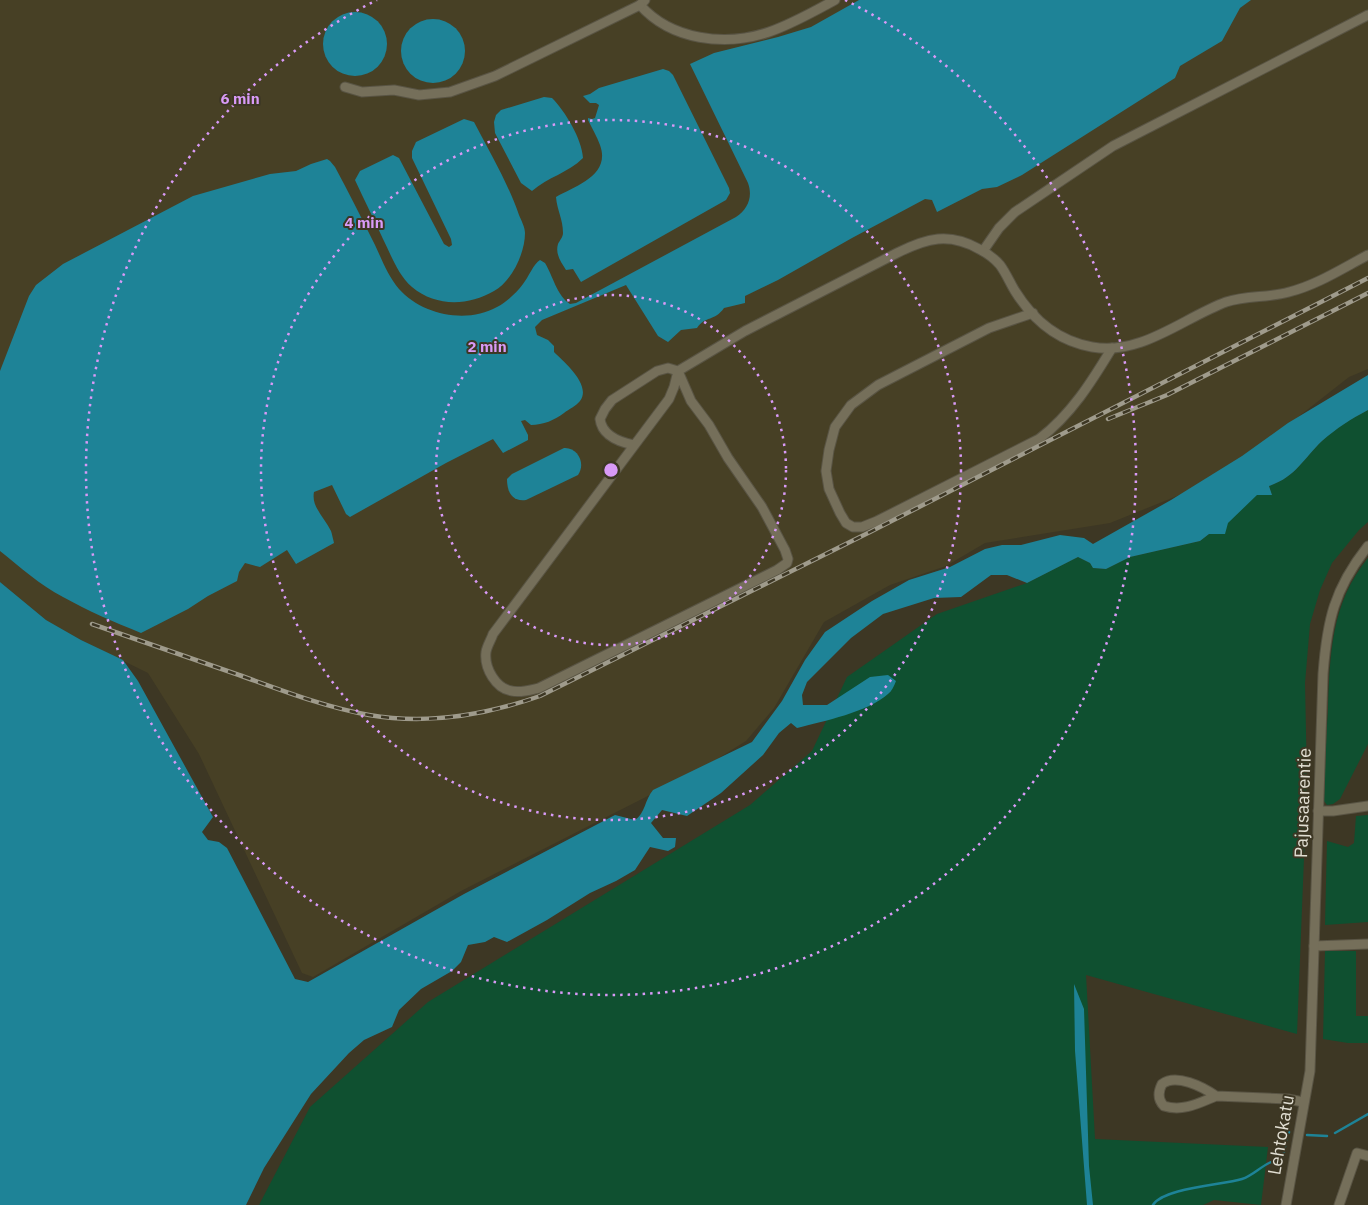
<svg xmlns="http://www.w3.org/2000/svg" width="1368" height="1205" font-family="'IBM Plex Sans',sans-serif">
<rect width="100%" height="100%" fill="#3d3724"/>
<path fill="#474025" d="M0,0H1368V369L1349,377L1270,439L1182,494L1110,523L985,543L946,566L890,585L824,622L774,708L746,741L701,769L461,891L313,977L302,973L199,754L148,673L81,640L46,620L0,582Z"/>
<g fill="#0f5030">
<path d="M1368,410V522L1359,530L1332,563L1320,590L1310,624L1305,683L1307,782L1297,1034L1086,975L1095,1139L1268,1147L1261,1205L1214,1200L1203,1205H259L310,1107L428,1002L750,805L812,751L847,677L937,614L1027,583L1078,557L1090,563L1093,568L1106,569L1130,557L1200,541L1209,534L1217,533L1257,494L1272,495L1269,486C1296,477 1303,459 1322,441C1336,428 1351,419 1368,410Z"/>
<path d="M1368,558V744L1340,799L1333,804L1327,805L1324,801C1325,770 1326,740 1328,709C1330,654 1331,603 1368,558Z"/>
<path d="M1368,815V922L1325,925L1327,841L1348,847L1354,843L1356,816Z"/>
<path d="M1325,951H1356V1016H1368V1043H1348L1323,1039Z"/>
</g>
<g fill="#1e8397">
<path d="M859,0H1251L1240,8L1222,41L1180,66L1175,78L1022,175L997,187L982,189L937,212L932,200L925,199L852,238L778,280L745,296V303L724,308C714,322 706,315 697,328L681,330L668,342L658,336L626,285L542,320L535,327L537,335L548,340L554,346V352C564,362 592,385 580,401C576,406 569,409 564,413C555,420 543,425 531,425L525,420L521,421L528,435V440L503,453L493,439L446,463L350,517L346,514L332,485L314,492C311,507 325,518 331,531C332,534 333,539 334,543L296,564L287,550L260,567L245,563L239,572L237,581L208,596L188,609L141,633C114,622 88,611 63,597C40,585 20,567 0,551V371L29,296L36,285L63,264L193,196L270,174L296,171L311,164L327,159L330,161L335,167C349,193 362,219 375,245C382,260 388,276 399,289C422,315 467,324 497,307C507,302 517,292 523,284C528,278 534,263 540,260L545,263C553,276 557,296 570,304L576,303L736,217C748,209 753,197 748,183L690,64L714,53L778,37L811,27Z"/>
<circle cx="355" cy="44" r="32"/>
<circle cx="433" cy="51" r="32"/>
<path d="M663,69L669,71L673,75L729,188L730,193L726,200L581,282L573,269L566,270C561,262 555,254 558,244C560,240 563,237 563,233C563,219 557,210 556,197C576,186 611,175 600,145C597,137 592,128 588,120V118L592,119L595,118L599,105L596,103H590L583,96L590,94L599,88Z"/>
<path d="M544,97L552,98C565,111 582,139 583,158C568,173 548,177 532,191L521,183L495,133L494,122L496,115L501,110Z"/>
<path d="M464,119L474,122C490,153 508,183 519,215C521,220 525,227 525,233C525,253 512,281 494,291C468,306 436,307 412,287C398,275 391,255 383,239C374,219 364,200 355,180L360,171L393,155L399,158L444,244L449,247L452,245L451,239L412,158V151L416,142Z"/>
<path d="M1368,375V410C1351,419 1337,428 1322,441C1303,459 1296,477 1269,486L1272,495H1257L1228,523L1225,534H1209L1200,541L1130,557L1106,569L1093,568L1090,563L1078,557L1027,583L1007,575H991L961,597L934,598L883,614L851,638L807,682L802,695L803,705H827L870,677L888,675L896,681C894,686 892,691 888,694C868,712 824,721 797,728L791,723L779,733L763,755L721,793L687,816L662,810L651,823L663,838H676L675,847L668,851L650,847L635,870L616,881L590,893L547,920L507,942L494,937L485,942L468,945L461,962L452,971L421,989L399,1010L392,1027L364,1040L349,1053L311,1094L264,1168L246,1205H0V582L46,620L81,640L123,660L138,681L213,817L202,832L208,840L219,842L227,848L295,979L308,982L464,894L615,815L635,820C645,814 645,799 653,790L752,742L782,701L805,660L825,632L872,601L909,580L950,567L985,549L1002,545H1021L1060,535L1084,538L1093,544L1171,500L1242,456L1288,423Z"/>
<path d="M564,448C578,447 586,464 578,475L526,500C512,502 507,492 507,479L512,474Z"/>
<path d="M1074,984L1084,1009L1089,1166L1093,1205H1087L1075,1051Z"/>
</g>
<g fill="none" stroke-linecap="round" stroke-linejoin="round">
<g stroke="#1e8397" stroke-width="2.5">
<path d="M1335,1133L1368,1114"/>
<path d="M1307,1135L1327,1136"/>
<path d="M1153,1205C1163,1188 1222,1185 1242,1179C1252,1176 1259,1168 1269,1163C1273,1161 1278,1160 1283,1157L1287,1135L1289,1132"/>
</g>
<g stroke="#595444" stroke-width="11">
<g id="minor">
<path d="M645,0L640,5C671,40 725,47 769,32C792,24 813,12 835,0"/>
<path d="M345,87L362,92L394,90L419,95L450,92L495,76L640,5"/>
<path d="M983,251L999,228L1015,212L1113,146L1368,15"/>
<path d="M1033,313L989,328L878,385L851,405L835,427L829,450L826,471L829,489L840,513L846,523L853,527H862L877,521L1039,439C1071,415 1092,381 1112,348"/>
<path d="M634,445C619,442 602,436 600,419L605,409L612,400L657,371L668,368L678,371L691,401L709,425L728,458L762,507L785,550L788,559L787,563L777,570L539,688C530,690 521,693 512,691C496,689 484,668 486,652C487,646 491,640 493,634L669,399L674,387L678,371L745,331L897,253C927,238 949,232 979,249C987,253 994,258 1000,265C1006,273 1010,283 1015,291C1033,320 1058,341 1092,347C1141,356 1183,318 1226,302C1247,295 1268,298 1289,292C1317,285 1343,268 1368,255"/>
<path d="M1318,811H1333L1368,806"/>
<path d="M1314,946L1368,944"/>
<path d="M1216,1096C1199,1103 1183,1112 1164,1106C1158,1100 1158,1092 1162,1084C1176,1073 1203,1087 1216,1096L1288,1099L1303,1102"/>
<path d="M1286,1205L1310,1071L1323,674C1327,621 1334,589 1368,546"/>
<path d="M1339,1205L1357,1153L1368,1156"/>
</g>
</g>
<use href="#minor" stroke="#756f5a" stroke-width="9"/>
<g stroke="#9f9b8c" stroke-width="4.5">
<g id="rail">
<path d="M1108,419L1167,395L1368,293"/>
<path d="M92,624C141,641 190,658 239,675C281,690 324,707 369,715C426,725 486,715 540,696L870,532L1368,278"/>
</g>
</g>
<use href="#rail" stroke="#3d3724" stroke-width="2.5" stroke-dasharray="8" stroke-linecap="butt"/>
</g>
<g fill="none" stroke="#d99af7" stroke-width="2.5" stroke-dasharray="2.5 5">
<circle cx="611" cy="470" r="175"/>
<circle cx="611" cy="470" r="350"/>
<path d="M845 0A525 525 0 1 1 377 0"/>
</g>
<g text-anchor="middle" stroke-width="4" stroke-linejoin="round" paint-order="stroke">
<g font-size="18" fill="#e2dfd3" stroke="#3d3724">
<text transform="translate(1303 803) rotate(-88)" y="6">Pajusaarentie</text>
<text transform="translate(1281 1135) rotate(-80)" y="6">Lehtokatu</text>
</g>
</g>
<circle cx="611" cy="470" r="8" fill="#d99af7" stroke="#3d3724" stroke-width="2.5"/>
<g font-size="15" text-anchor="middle" font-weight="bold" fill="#d99af7" stroke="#3d3724" stroke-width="4" stroke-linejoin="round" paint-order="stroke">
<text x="240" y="104">6 min</text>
<text x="364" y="228">4 min</text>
<text x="487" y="352">2 min</text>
</g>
</svg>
